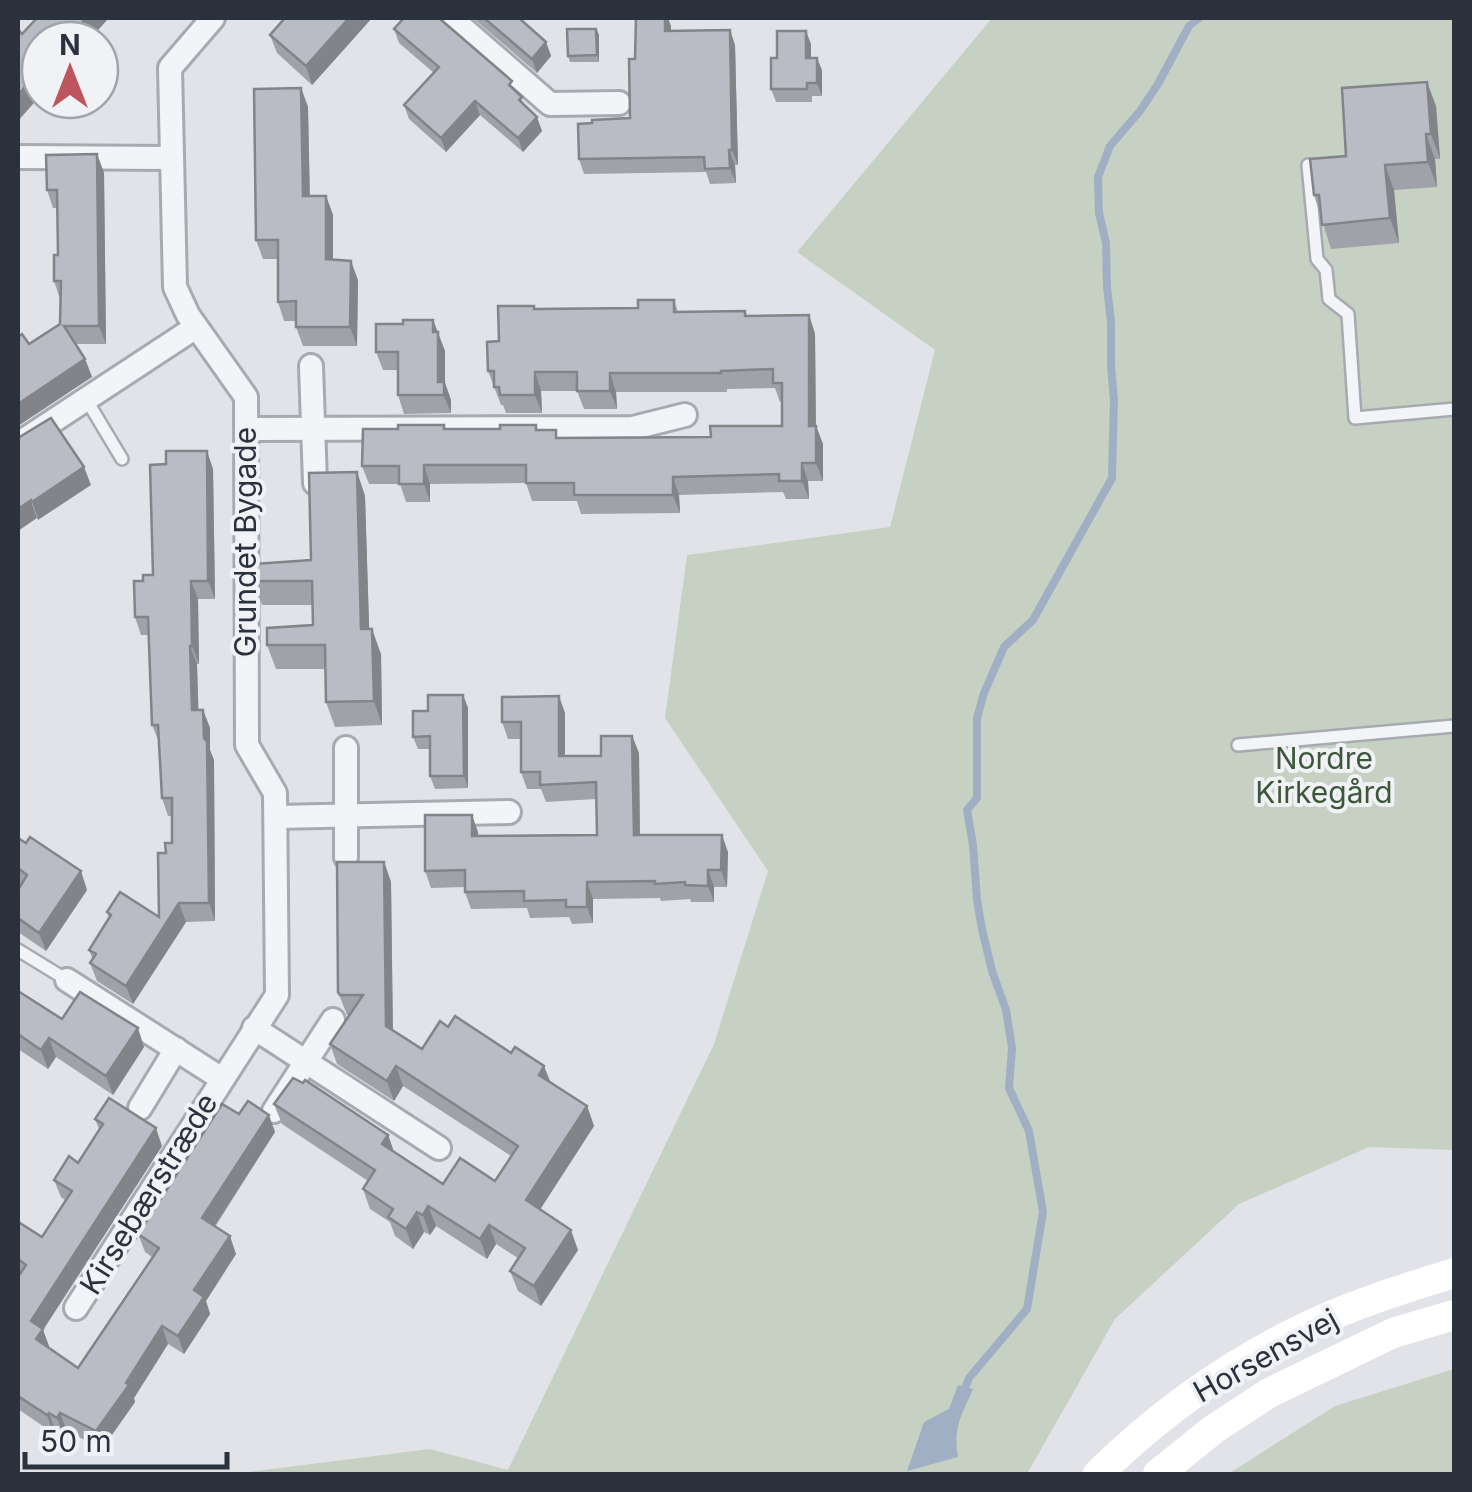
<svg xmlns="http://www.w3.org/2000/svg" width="1472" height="1492" font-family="Inter,sans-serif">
<rect width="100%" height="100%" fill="#e1e3e8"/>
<g fill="#c6d1c3">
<path d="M992,18H1454V1150L1369,1147L1239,1204L1115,1319L1027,1474H232L430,1449L508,1470L714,1044L768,871L665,718L687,555L890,527L935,350L797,252Z"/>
<path d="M1454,1369V1474H1228L1335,1406Z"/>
</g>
<path fill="#a0afc4" d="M958,1385L973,1389C961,1416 953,1428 958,1457L907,1471L924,1422L949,1409Z"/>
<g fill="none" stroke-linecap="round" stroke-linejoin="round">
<path stroke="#a0afc4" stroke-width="8" d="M963,1393L969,1378L1027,1309L1043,1212L1029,1131L1009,1088L1012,1048L1006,1010L992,971L982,929L977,900L973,845L967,810L977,798V718L984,693L1004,647L1033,620L1112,478L1114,400L1111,365V322L1107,287L1106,243L1099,213L1098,177L1110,146L1140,111L1158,84L1189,26L1199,18"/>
<g stroke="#a7aab1" stroke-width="16">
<g id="service">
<path d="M1308,165L1317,259L1326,270L1329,299L1348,314L1355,418L1454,409"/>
<path d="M86,399L122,459"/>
<path d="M1238,745L1454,726"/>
<path d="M18,950L67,980"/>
</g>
</g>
<g stroke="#a7aab1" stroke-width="28">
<g id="minor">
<path d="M451,18L550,104L619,103"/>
<path d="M18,157L171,158"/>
<path d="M311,366L315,483"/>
<path d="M247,429L633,428L685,415"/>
<path d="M18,444L196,327"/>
<path d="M276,817L509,812"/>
<path d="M346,857V748"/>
<path d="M67,980L222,1079"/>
<path d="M254,1028L439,1148"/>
<path d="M140,1108L176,1049"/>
<path d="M274,1111L333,1020"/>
<path d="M76,1308L277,995L275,793L247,745L246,397L188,315L175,287L170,68L213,18"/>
</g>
</g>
<use href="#service" stroke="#f3f4f7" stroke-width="11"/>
<use href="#minor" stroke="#f3f4f7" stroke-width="22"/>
<g stroke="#fff" stroke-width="30">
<path d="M1098,1474C1159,1414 1232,1362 1310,1325C1357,1303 1406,1288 1454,1273"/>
<path d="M1158,1474L1214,1429L1269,1393L1393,1333L1454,1315"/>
</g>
</g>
<g fill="#9fa2a9">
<path d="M372,18L312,85L277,53L270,35Z"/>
<path d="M473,18H519L546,42L551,56L537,73Z"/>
<path d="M636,18H668L671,31L735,45L738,165H735L736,183L710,184L706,172L584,174L579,159L592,123L630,118L635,59Z"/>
<path d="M394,29L516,91L542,131L523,152L480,115L446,152L409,119L404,105L434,73L399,43Z"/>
<path d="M596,29L599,35V62H570L568,56Z"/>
<path d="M811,44V58L822,70V96H812V102H776L771,89L777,58Z"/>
<path d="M301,88L308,107L310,196H326L333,215V260L358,280L357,346H303L296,327V321H284L278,302V259H263L256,240Z"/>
<path d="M1436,106L1440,159H1435L1437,187L1394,190L1399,243L1331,249L1314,195Z"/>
<path d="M97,154L104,173L106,344H76L85,359L92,377L29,344L60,324V299L54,281L58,255L57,208H53L47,190Z"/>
<path d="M674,300L678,312L745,311L747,316L809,315L815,334L816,426L823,444V481H808L809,499H786L783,492L679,495L680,513L581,514L577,501H532L526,483L430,484V502H406L400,484H369L362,466L445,429L537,430L559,438L711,437L782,426V402H780L775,388L727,389V392H616L617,409H584L577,391H541L542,413H506L503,405H501L488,371L499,341L534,306L535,309L638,308Z"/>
<path d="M433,320L445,351V383L451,400V413L404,414L398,395V370H383L376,352L403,324Z"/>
<path d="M213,469L215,599H198L199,664H197L198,710H203L210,728V750L214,760L215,921L186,922L133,1004L97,981L90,963L93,960L89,950L109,918L107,912L159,917L166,853L172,843V816H168L162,798L159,742L152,725L149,635H141L135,617L143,581L153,575Z"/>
<path d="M357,472L365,496L369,629L381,654L382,725L335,727L326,702L325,669H276L267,645L313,625L312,605H262L253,581L311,560Z"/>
<path d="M463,695L468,708V788L435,789L430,776V749H418L413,737L428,711Z"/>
<path d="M565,713V756H601L632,736L639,753L640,835L728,852L727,887H714V902H691L690,899L661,901L660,898L593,899V923L572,924L569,917L530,918L527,908L471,909L465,892V887L431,888L425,871L472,815L478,836L597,835L596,799L546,802L541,789H527L521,772V739H508L502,722Z"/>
<path d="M18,838L87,890L46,951L18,932V890L21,884L18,882Z"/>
<path d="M384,862L391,882L393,1030L422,1049L550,1082L587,1106L594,1126L540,1210L578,1250L541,1306L518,1291L510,1271L518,1258L496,1244L487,1259L436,1226L430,1235L424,1232L413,1249L395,1236L390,1222L370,1209L363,1189L368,1181L282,1124L274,1104L388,1135L394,1152L443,1184L495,1181L511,1156L403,1086L394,1101L337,1064L330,1044L350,1015H347L338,992Z"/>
<path d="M18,991L62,1019L144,1047L113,1095L56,1057L48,1069L18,1049Z"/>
<path d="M239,1114L275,1132L215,1227L236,1254L206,1301L210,1314L184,1354L168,1344L134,1398L135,1402L102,1449L67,1431L64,1436L55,1430L53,1433L18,1409V1277L20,1274L18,1273V1227L42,1237L65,1200L61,1197L54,1180L78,1163L99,1129L95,1119L162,1146L43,1330L49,1347L78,1368L152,1257L145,1252L138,1234Z"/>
</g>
<g fill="#828489">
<path d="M86,18H109L89,40H66Z"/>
<path d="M349,18H372L312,85L306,66Z"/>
<path d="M665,18H668L671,26V46L665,31Z"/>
<path d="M596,29L599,35V62L597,55Z"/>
<path d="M730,30L735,45L738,165L732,150Z"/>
<path d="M806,31L811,44V70L806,58Z"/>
<path d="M546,42L551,56L537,73L532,59Z"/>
<path d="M817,58L822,70V96L817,83Z"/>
<path d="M40,69V96L18,121V95Z"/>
<path d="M1427,82L1436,106L1440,159L1431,134Z"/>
<path d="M301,88L308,107L310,215L303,196Z"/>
<path d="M475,101L480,115L446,152L441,138Z"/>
<path d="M537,117L542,131L523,152L518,138Z"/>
<path d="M1426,134L1435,159L1437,187L1428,162Z"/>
<path d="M729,150L735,165L736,183L730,168Z"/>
<path d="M97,154L104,173L106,344L99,326Z"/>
<path d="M1385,165L1394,190L1399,243L1390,218Z"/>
<path d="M326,196L333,215V278L326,259Z"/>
<path d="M351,261L358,280L357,346L350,327Z"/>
<path d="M809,315L815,334L816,444L809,426Z"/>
<path d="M433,320L445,351V383L451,400V413L438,382Z"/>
<path d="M85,359L92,377L18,426V404Z"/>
<path d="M535,372L541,391L542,413L535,395Z"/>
<path d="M610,373L616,392L617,409L610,391Z"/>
<path d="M816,426L823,444V481L816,463Z"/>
<path d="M207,451L213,469L215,599L208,581Z"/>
<path d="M802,463L808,481L809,499L802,481Z"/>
<path d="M424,465L430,484V502L424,484Z"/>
<path d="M84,467L91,485L38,520L32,502Z"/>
<path d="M357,472L365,496L370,654L361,629Z"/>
<path d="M673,477L679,495L680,513L673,495Z"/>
<path d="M31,500L37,518L18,531V509Z"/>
<path d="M191,581L198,599L199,664L192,646Z"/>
<path d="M372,629L381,654L382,725L374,701Z"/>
<path d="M190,646L197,664L199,728L192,710Z"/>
<path d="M463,695L468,708V788L464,776Z"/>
<path d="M559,696L565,713V772L559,756Z"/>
<path d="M203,710L210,728V750L214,760L215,921L209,903Z"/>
<path d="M632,736L639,753L640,852L634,835Z"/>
<path d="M472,815L478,832L479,853L472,836Z"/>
<path d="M722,835L728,852L727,887L721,870Z"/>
<path d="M384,862L391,882L393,1046L386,1026Z"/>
<path d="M708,870L714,887V902L708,886Z"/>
<path d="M81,871L87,890L46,951L39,933Z"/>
<path d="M587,882L593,899V923L587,907Z"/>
<path d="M179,903L186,922L133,1004L126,986Z"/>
<path d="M138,1028L144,1047L113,1095L106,1076Z"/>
<path d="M49,1038L56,1057L48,1069L41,1050Z"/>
<path d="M396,1066L403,1086L394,1101L387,1081Z"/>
<path d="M544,1066L552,1086L539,1075Z"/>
<path d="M587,1106L594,1126L533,1220L526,1200Z"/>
<path d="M269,1115L275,1132L208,1236L202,1218Z"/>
<path d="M156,1128L162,1146L43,1330L49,1346L43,1357L31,1321Z"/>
<path d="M388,1135L395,1155L382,1144Z"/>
<path d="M428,1206L436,1226L430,1235L423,1215Z"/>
<path d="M417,1212L424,1232L413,1249L406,1229Z"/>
<path d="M489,1225L496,1244L487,1259L480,1239Z"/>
<path d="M571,1230L578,1250L541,1306L534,1286Z"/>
<path d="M230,1236L236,1254L206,1301L210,1314L184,1354L178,1336L194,1290Z"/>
<path d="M162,1326L168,1344L134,1398L135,1402L102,1449L96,1431Z"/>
<path d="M49,1413L55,1430L53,1433L47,1415Z"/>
<path d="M60,1413L67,1431L64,1436L57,1418Z"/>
</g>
<g fill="#b9bcc4" stroke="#828489" stroke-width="2.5">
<path d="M37,18H86L66,40H40V69L18,95V29L22,34Z"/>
<path d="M285,18H349L306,66L270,35Z"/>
<path d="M404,18H439L512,81L509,85L522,97L519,100L537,117L518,138L475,101L441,138L404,105L439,67L394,29Z"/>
<path d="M484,18H519L546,42L532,59Z"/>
<path d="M636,18H665V31L730,30L732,150H729L730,168L705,169L704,157L579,159L578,124L592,123V120L630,118L629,59H635Z"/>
<path d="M567,29H596L597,55L568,56Z"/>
<path d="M777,31H806V58H817V83H807V89H771V58H777Z"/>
<path d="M1427,82L1431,134H1426L1428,162L1385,165L1390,218L1322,225L1319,195H1314L1310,159L1346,156L1342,88Z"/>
<path d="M301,88L303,196H326V259L351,261L350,327H296V301L278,302V240H256L254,89Z"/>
<path d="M97,154L99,326H64L85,359L18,404V337L22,334L29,344L60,324L61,281H54V255H58L57,190H47L46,155Z"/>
<path d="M638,300H674V312L745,311V316L809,315V426H816V463H802V481H779V474L673,477V495H574V483H526V465H424V484H399V466H362L363,429H398V425H444V429H500V425H536V430H556V438L711,437L710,426H782V383H773V369L721,371V373H610V391H577V372H535V395H500L499,387H494V371H488L487,342L499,341L498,306H534V309L638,308Z"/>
<path d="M403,320H433V332H438V382H444V395H398V352H376V324H403Z"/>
<path d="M51,418L84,467L32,502L31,500L18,509V438Z"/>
<path d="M166,451H207L208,581H191L192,646H190L192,710H203L204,738L207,742L209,903H179L126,986L90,963L96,954L89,950L111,915L107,912L120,892L159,917L158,853H166L165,843H172V798H162L158,725H152L148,617H135L134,581H143V575H153L150,465L166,464Z"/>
<path d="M357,472L361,629H372L374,701L326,702L325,645H267V628L313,625L312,581H253V564L311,560L309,473Z"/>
<path d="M428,695H463L464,776H430V736L413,737V711H428Z"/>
<path d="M559,696V756H601V736H632L634,835H722L721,870H708V886L685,885V882L655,884V881L587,882V907H566V900L524,901V891L465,892V870L425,871V815H472V836L597,835L596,782L540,785V772H521V722H502V697Z"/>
<path d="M30,837L81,871L39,933L18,918V890L27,875L18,868V838L26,843Z"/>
<path d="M337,862H384L386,1026L422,1049L440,1021L448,1027L455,1016L511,1053L515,1047L544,1066L539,1075L587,1106L526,1200L571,1230L534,1286L510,1271L525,1248L489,1225L480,1239L428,1206L423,1215L417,1212L406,1229L388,1217L393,1209L363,1189L375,1170L274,1104L293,1078L303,1083L305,1080L388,1135L382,1144L443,1184L460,1158L495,1181L518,1146L396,1066L387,1081L330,1044L363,995H340L338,992Z"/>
<path d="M18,991L62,1019L80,992L138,1028L106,1076L49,1038L41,1050L18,1034Z"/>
<path d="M109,1098L156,1128L31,1321L43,1329L36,1339L78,1368L159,1248L138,1234L222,1104L239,1114L248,1101L269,1115L202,1218L230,1236L194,1290L204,1297L178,1336L162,1326L126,1383L129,1385L96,1431L60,1413L57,1418L49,1413L47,1415L18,1396V1277L26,1265L18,1259V1227L20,1223L42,1237L72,1191L54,1180L69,1156L78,1163L103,1124L95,1119Z"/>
</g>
<g text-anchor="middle" stroke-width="8" stroke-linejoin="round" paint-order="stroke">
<g font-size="30" fill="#2b313d" stroke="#f0f2f5">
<text transform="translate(246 542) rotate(-90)" y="10">Grundet Bygade</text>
<text transform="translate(149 1194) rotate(-58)" y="10">Kirsebærstræde</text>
<text transform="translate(1266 1356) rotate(-29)" y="10">Horsensvej</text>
</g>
<g font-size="30" fill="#3e573a" stroke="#f0f2f5">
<text x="1324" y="769">Nordre<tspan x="1324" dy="34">Kirkegård</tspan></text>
</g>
</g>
<rect width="1472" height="1492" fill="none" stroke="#2b313d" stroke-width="40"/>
<g transform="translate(70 70)"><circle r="48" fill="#f0f2f5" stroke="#a1a5ab" stroke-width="2.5"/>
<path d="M0-8L18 38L0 25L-18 38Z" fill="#be545e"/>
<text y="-15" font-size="28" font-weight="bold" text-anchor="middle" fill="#2b313d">N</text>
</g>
<path d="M25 1452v15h202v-15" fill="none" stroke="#2b313d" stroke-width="5"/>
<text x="40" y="1452" font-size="30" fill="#2b313d" stroke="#f0f2f5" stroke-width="8" paint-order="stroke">50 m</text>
</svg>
